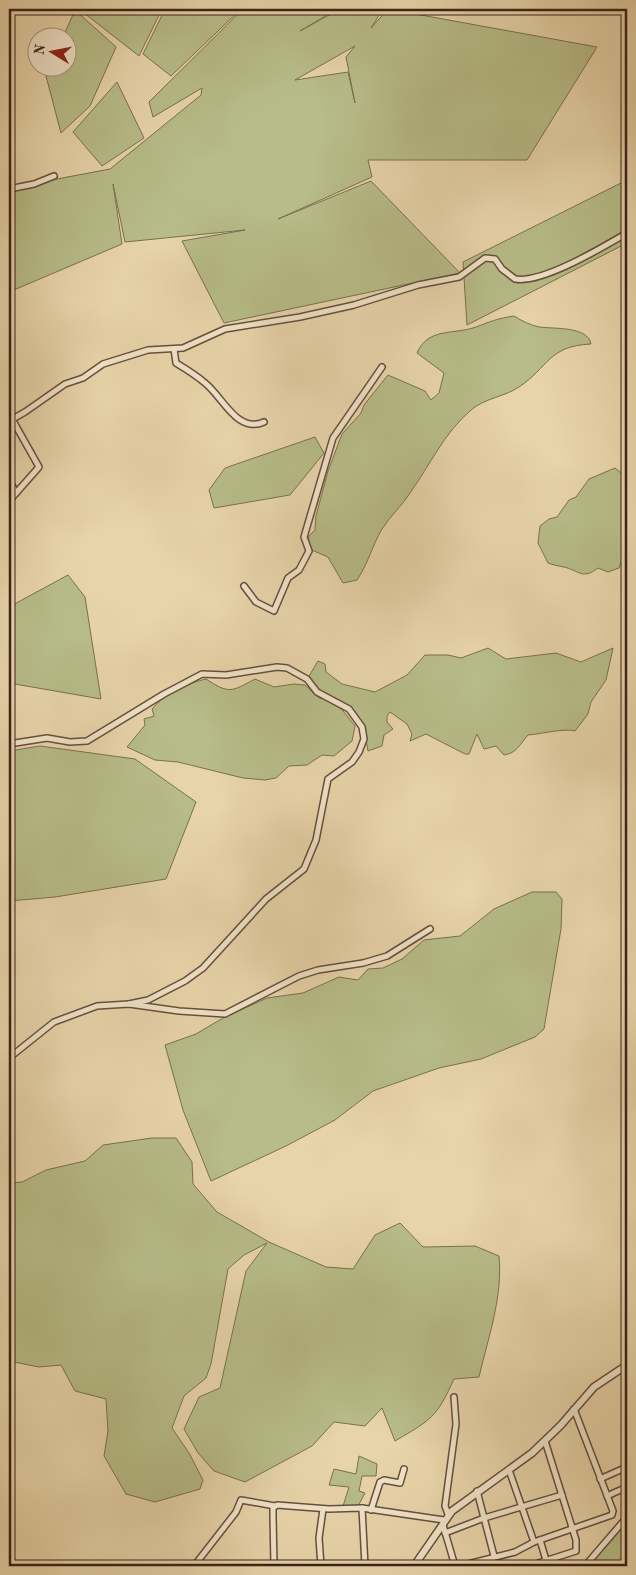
<svg xmlns="http://www.w3.org/2000/svg" width="636" height="1575" font-family="'Old Standard TT',serif">
<rect width="100%" height="100%" fill="#e8d4aa"/>
<filter id="stains"><feTurbulence type="fractalNoise" baseFrequency=".004" numOctaves="4"/><feColorMatrix values="0 0 0 0 .2 0 0 0 0 .09 0 0 0 0 .02 0 0 0 .5 -.17"/></filter>
<radialGradient id="worn" r=".72"><stop offset=".6" stop-color="#630" stop-opacity="0"/><stop offset="1" stop-color="#630" stop-opacity=".3"/></radialGradient>
<g fill="#b7bc88" stroke="#797051" fill-rule="evenodd">
<path d="M79,9H162L139,56Z"/>
<path d="M165,9H241L171,76L143,54Z"/>
<path d="M243,9H337L300,31L340,9H383L371,28L388,9L597,47L527,160H368L372,177L278,219L371,181L460,273L224,323L182,241L245,230L125,242L113,184L122,244L9,292V188L110,169L201,95L202,88L153,117L149,102ZM355,46L346,57L355,103L348,72L295,80Z"/>
<path d="M75,10L116,47L90,106L61,133L46,76L50,68H68V38L63,37Z"/>
<path d="M117,82L144,138L102,166L73,132Z"/>
<path d="M627,180V243L467,325L463,262Z"/>
<path d="M514,316C522,321 530,325 539,327C554,329 588,326 591,344C548,346 549,367 519,387C504,397 485,398 471,410C444,433 430,465 410,493C402,506 390,516 382,529C372,546 368,564 357,580L343,583L328,557L307,548L309,536L315,530L316,516L328,471L342,434L361,413L364,405L388,375L425,391L431,400L439,393L444,373L417,353C428,327 454,335 476,327C489,322 499,318 514,316Z"/>
<path d="M315,437L324,453L290,495L214,508L209,490L225,468Z"/>
<path d="M615,468L625,476L627,475V546L619,568L608,572L598,568C582,580 580,571 564,567C559,566 553,565 548,563L538,543L540,526L549,519L557,517L569,500L576,497L589,479Z"/>
<path d="M68,575L85,597L101,699L9,683V607Z"/>
<path d="M488,648L506,659L556,653L581,662L613,648L606,680L591,702L588,714L575,731C564,728 541,734 528,735C520,744 517,753 504,755L496,746L484,749L477,734L469,754H465L426,734L410,741L412,734L407,724L390,712L387,716V722L393,729L384,735L382,746L368,751L363,723L343,702L318,690L309,676L318,661L325,664L326,672L342,684L375,692L407,675L425,655H448L461,658Z"/>
<path d="M206,679C229,694 231,692 255,679L274,687L294,684L305,685L319,698L335,701L355,726L352,741L334,756L322,755L307,765L289,766L276,778L265,780L243,778L178,762L155,760L127,747L145,725L144,719L154,716L152,709C166,692 185,684 206,679Z"/>
<path d="M40,746L135,759L196,802L166,879L55,897L9,901V751Z"/>
<path d="M532,892H556L562,899L561,929L547,1011L544,1029L535,1037L481,1059L439,1068L373,1091L335,1120L286,1146L211,1181L183,1110L165,1045L196,1034L223,1018L267,998L303,993L339,977L358,980L368,969L383,968L402,959L424,940L460,936L494,909Z"/>
<path d="M152,1138H176L192,1162L193,1184L217,1212L269,1242L326,1267L353,1269L375,1235L400,1223L423,1247L475,1246L499,1256C503,1297 488,1338 479,1377L454,1379C437,1417 431,1420 395,1441L382,1408L365,1426L334,1422L312,1446L245,1482L214,1471L198,1453L184,1429L199,1397L220,1388L246,1271L267,1243L244,1255L228,1269L211,1364L206,1378L184,1396L172,1428L189,1453L203,1480L200,1489L155,1502L126,1494L104,1456L108,1431L106,1399L75,1391L61,1365L39,1367L9,1361V1183L22,1182L46,1170L85,1161L103,1145Z"/>
<path d="M359,1456L377,1464L376,1476H362L359,1491L365,1493L358,1506H343L349,1487L329,1485L334,1469L356,1474Z"/>
<path d="M627,1521V1566H589Z"/>
</g>
<g fill="none" stroke-linecap="round" stroke-linejoin="round">
<g stroke="#664f3e" stroke-width="8">
<g id="minor">
<path d="M9,189L34,184L54,176"/>
<path d="M174,349L176,363C186,369 196,375 205,383C223,397 237,434 264,422"/>
<path d="M9,421L25,412L65,384L83,378L103,364L148,350L183,348L225,329L300,317L354,305L418,285L459,277L485,258L495,259L502,269L515,279C542,284 603,247 627,233"/>
<path d="M9,479L16,493"/>
<path d="M9,501L39,467L12,419"/>
<path d="M244,586L256,602L274,611L288,578L299,570L309,551L304,537L333,438L382,367"/>
<path d="M9,744L47,738L70,742L87,741L164,694L202,674L226,675L277,667L287,668L307,679L317,692L349,709L362,727L364,739L359,752L352,762L328,779L316,840L304,869L266,899L203,968L185,981L148,1000L129,1004"/>
<path d="M9,1058L54,1022L97,1006L129,1004L179,1011L225,1014L299,976L318,970L363,963L387,956L430,929"/>
<path d="M509,1470L534,1542"/>
<path d="M600,1479L627,1467"/>
<path d="M477,1491L494,1556"/>
<path d="M607,1496L627,1487"/>
<path d="M362,1508L365,1566"/>
<path d="M371,1510L380,1482L384,1480L400,1483L404,1469"/>
<path d="M448,1514L445,1506L456,1424L454,1397"/>
<path d="M443,1525L455,1566"/>
<path d="M445,1533L484,1518L562,1495"/>
<path d="M540,1540L546,1560"/>
<path d="M194,1566L236,1512L241,1500L275,1506"/>
<path d="M274,1566L273,1516V1508L277,1505L329,1509L362,1508L444,1520"/>
<path d="M321,1566L319,1538L323,1509"/>
<path d="M460,1566L515,1552L534,1542L612,1515L613,1511L574,1409"/>
<path d="M529,1566L576,1551V1540L545,1441"/>
<path d="M585,1566L627,1517"/>
</g>
</g>
<g stroke="#664f3e" stroke-width="9">
<path id="tertiary" d="M414,1566L452,1511L532,1453L561,1425L594,1387L627,1365"/>
</g>
<use href="#minor" stroke="#f0e3c8" stroke-width="5"/>
<use href="#tertiary" stroke="#f0e3c8" stroke-width="6"/>
</g>
<rect width="636" height="1575" fill="none" stroke="#e8d4aa" stroke-width="30"/>
<rect x="10" y="10" width="616" height="1555" fill="none" stroke="#3b231a" stroke-width="2.5"/>
<rect x="15" y="15" width="606" height="1545" fill="none" stroke="#3b231a"/>
<g transform="translate(52 52) rotate(280)"><circle r="24" fill="#f0e3c8" stroke="#a89682"/>
<path d="M0-4L9 19L0 12L-9 19Z" fill="#8f2418"/>
<text y="-8" font-size="14" font-weight="bold" text-anchor="middle" fill="#3b231a">N</text>
</g>
<rect width="100%" height="100%" filter="url(#stains)"/>
<rect width="100%" height="100%" fill="url(#worn)"/>
</svg>
